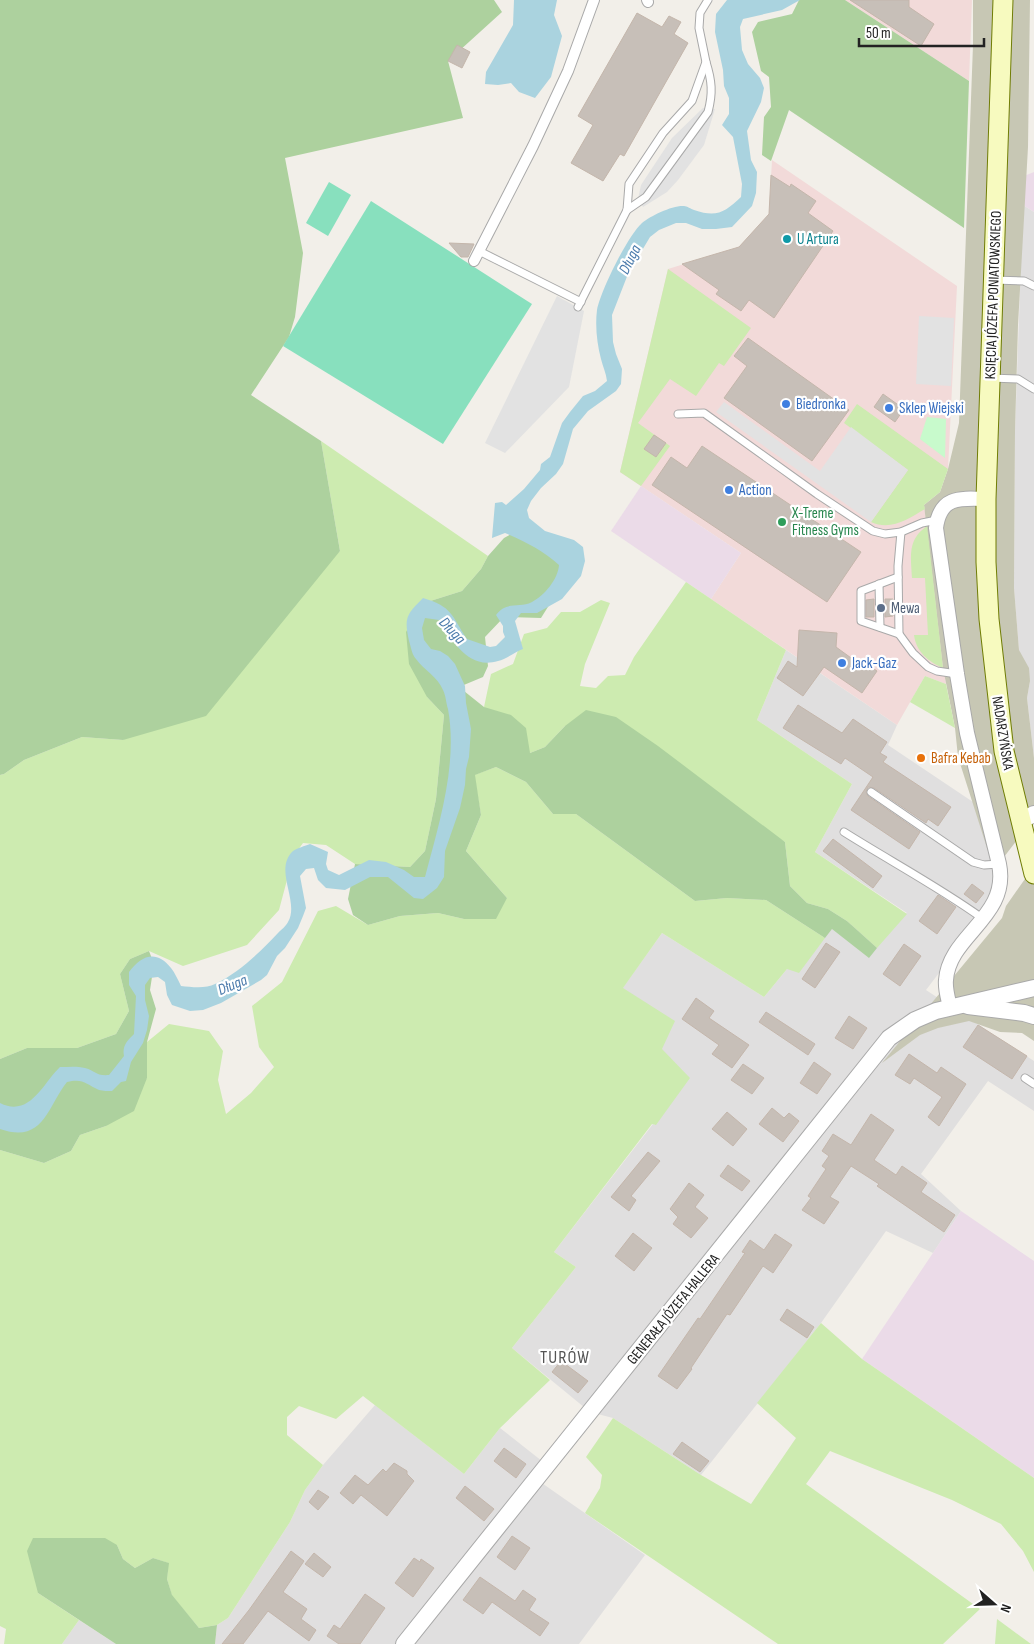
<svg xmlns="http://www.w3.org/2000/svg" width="1034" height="1644" font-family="'Sofia Sans Condensed',sans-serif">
<rect width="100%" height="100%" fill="#f2efe9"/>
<g fill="#e0dfdf">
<path d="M1023,205L1034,212V758L1027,698L1030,681L1019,650L1014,588L1015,431Z"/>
<path d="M786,650L897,725L888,745L973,802L990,856L994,885L990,906L926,990L1034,1061V1111L988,1081L921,1174L961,1211L933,1253L886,1231L821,1323L701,1475L613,1418L590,1412L512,1348L576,1267L554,1252L653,1124L655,1125L607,1010L662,933L764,997L787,969L832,929L907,913L815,852L852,784L757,720Z"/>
<path d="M375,1405L464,1474L500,1428L547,1465L536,1479L645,1555L579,1644H215L217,1625L228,1618L290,1522L305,1490L323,1465Z"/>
<path d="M79,1620L116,1644H62Z"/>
</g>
<g fill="#f2dad9">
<path d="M845,0H972L969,81Z"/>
<path d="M772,160L957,286L948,469L924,505L946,684L925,676L897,725L711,599L741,553L620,472L668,269L739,247L769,214Z"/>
</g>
<g fill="#ebdbe8">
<path d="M1034,172V212L1023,205L1024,176Z"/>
<path d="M641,486L741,553L711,599L611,531Z"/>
<path d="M961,1211L1034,1261V1478L862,1359Z"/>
</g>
<g fill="#c7c7b4">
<path d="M973,0H1030L1028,147L1018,325L1015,431L1014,588L1019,650L1029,668L1030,681L1027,698L1034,758V818L994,870L958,757L955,728L943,668L924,505L940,492L948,469L959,423L973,45Z"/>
<path d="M1034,866V1041L1022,1033L1000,1032L969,1021L938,1028L920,1035L882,1063L1002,918L1006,906Z"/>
</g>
<g fill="#cdebb0">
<path d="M668,269L751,328L724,366L719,363L696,396L670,379L638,423L670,446L641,486L620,472Z"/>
<path d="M857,404L948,469L940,492L924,505L925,509C908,519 891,531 871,522L908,470L844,423Z"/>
<path d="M321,441L488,556L481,569L462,591L424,603L427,697L444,715L436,799L425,851L410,867L355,864L326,845L303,843L290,861L287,880L279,910L247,945L183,966L149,951L130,959L120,974L129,1011L116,1034L77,1048H27L0,1059V775L4,774L24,760L82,737L123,740L340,551Z"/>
<path d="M927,526L943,668C929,662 916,652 914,635H928L925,578H912C911,556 907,540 927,526Z"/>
<path d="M686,582L786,650L757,720L852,784L815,852L907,914L877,948L847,921L828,909L807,903L790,886L785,842L565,726L545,747L530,753L484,707L491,674L513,664L524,634L547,628L561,612H580L601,600L610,603L585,664L580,686L596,688L608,676L625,675L634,657Z"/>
<path d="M925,676L946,684L955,728L910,702Z"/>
<path d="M496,767L526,782L553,814H576L695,901L727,898L766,900L825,938L799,973L787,969L764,997L662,933L623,988L675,1021L662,1049L690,1078L656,1125L652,1124L554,1252L576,1267L512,1348L550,1380L500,1428L464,1474L363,1396L336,1419L299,1406L287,1417V1435L323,1465L305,1490L290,1522L228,1618L217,1625L199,1628L172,1596L167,1579L168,1563L153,1558L135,1568L123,1559L117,1545L38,1593L79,1620L62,1644H4L6,1629L0,1626V1150L44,1163L71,1151L80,1135L106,1126L147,1078V1042L169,1024L209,1031L223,1051L218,1080L226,1114L251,1093L274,1067L259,1047L252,1006L282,982L318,911L336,906L368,925L400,916L438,913L464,919L507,898L466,851L481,815L474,775Z"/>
<path d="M821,1323L862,1359L1034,1478V1572L1023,1551L1001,1524L952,1500L830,1451L806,1484L980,1609L943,1644H778L585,1513L600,1488L602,1475L586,1457L613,1418L701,1475L751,1504L796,1438L757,1403Z"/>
<path d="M997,1619L1031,1644H995Z"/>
</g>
<g fill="#add19e">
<path d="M0,0H494L502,12L448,61L463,118L285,158L303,253L295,317L289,337L251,395L321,441L340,551L206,716L123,740L82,737L24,760L4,774L0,775Z"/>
<path d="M799,0H845L969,81L964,228L789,110L771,161L762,155L764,117L771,107L769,77L761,71L752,32L758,22L792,14Z"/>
<path d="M515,532L571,570L541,618L504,617L485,637L488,666L483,677L459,687L484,707L511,715L526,728L530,753L545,747L565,726L586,710L616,717L658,746L785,842L790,886L807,903L828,909L847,921L877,948L869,958L832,929L825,938L766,900L727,898L695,901L576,814H553L526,782L496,767L475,775L481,815L466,851L507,898L496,919H464L438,913L400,916L368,925L353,915L348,899L355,864L410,867L425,851L436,799L444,715L427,697L409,664L406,632L424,603L462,591L481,569L488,556L504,538Z"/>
<path d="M149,951L156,969L152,977L150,990L156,1009L147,1042V1078L134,1111L106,1126L80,1135L71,1151L44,1163L0,1150V1059L27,1048H77L116,1034L129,1011L120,974L130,959Z"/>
<path d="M33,1538H105L117,1545L123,1559L135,1568L153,1558L169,1563L167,1579L172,1595L199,1628L217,1625L215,1644H116L38,1593L27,1551Z"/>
</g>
<path fill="#c8facc" d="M927,417L946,419L945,458L920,439Z"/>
<g fill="#88e0be">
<path d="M329,182L351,195L328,236L306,223Z"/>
<path d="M371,201L532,304L443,444L283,346Z"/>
</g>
<g fill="#e2e2e2">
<path d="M703,108L715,109L704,145L678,180L667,192L643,207L638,199L641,185L672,138Z"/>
<path d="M557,296L584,311L569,387L505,453L485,443Z"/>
<path d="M919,316L954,318L951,386L916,384Z"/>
<path d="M724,402L820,471L851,427L908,470L871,522L716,412Z"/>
</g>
<g fill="#aad3df">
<path d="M514,0H557L554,15L562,36L551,77L535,98L519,92L511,83L498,85L485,84L486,72L513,25Z"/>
<path d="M727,0H800L782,10L743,19L740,27L742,50L748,64L760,78L764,88L761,102L747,131L751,160L757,172L756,193L752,206L732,227L716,229H702L686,223H676L659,230L650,237L628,274L612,315L613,342L616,354L622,369L621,384L616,391L588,411L573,429L563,464L556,474L541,488L531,501L527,510L529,518L545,531L574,540L583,547L585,561L581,576L562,599L537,613H521L515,621L523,649C515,652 506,659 498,661C468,670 453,641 439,620L425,618L422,628L424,640L431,649L440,651L448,656L455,664L465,686L466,703L471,729L469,757L466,769L465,785L460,808L445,851L444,877L437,888L423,899L414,898L388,877H370L345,890L326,888L318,880L314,868L306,869L300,876L306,908L303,916L298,928L285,948L277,956L267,975L261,980L221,1003L203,1010L190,1011L172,1005L167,995L165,982L158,977L150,978L145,985V1000L149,1016L147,1030L143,1043L131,1062L126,1081L121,1082L112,1091C108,1091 103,1091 99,1090C86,1084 83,1078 67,1082C47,1107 44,1144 0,1129V1103C30,1118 43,1083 60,1067C69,1067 77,1066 85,1068C96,1071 95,1076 109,1075L124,1056C122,1046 127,1041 134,1034L136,996L129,985V972C141,956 156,949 171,968C175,973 178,980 181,986C191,987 206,989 215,984C239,973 260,952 278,933C281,930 286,926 288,922C300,901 273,870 293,851C297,848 305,846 310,844L328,852L326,864L328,870L339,875L369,860L386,862L404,870L414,877H425C439,824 458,764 448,709C446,703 446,696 443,690C438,677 424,670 416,659C412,655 411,647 409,641C404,618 406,615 423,598C453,607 451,615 467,639L490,647L496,646L505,637L503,632V626L496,615C507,600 519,609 532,602C545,595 558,579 559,565C544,551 524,541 505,533L492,538L495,503L502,502L506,505L524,489L540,470L541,464L550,457L562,423L570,412L583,396L595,391L607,381C606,373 603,367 601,359C597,344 595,326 597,310C601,290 627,237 642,223C650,216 673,205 684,206C687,206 691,209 694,210C717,218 725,212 741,197L742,184L733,137L722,125L729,114V98L724,86L723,70L715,32L716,14Z"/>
</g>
<g fill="#c7bfb8" stroke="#c4b6ab">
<path d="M850,0H909V7L934,24L921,46Z"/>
<path d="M637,13L662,27L669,16L681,22L674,34L688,43L624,156L620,154L603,181L571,163L593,125L578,116Z"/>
<path d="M457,45L470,52L462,68L448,61Z"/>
<path d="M771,175L790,187L791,184L816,201L808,213L833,231L774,318L749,300L741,311L716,294L719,290L682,264L739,247L769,214Z"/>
<path d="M449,243L474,244L468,257H461Z"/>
<path d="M748,338L849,410L812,461L724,398L747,366L734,356Z"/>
<path d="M883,394L904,409L895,422L874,407Z"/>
<path d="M654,435L666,443L656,457L644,449Z"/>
<path d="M702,446L861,552L827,602L652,485L671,457L687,468Z"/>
<path d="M874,599V617H866V600Z"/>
<path d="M885,599H893V616L885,617Z"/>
<path d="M799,630L837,633L836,647L858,663L861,660L877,671L862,693L824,667L803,696L777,678L788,661L797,667Z"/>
<path d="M798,705L842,733L853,719L887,742L880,753L887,757L883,762L951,807L938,826L928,819L926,823L874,788L868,787L866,792L868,796L920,832L909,849L851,810L873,777L845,758L841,764L783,728Z"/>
<path d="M833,839L882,876L873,888L823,851Z"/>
<path d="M972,884L984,893L976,903L964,894Z"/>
<path d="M938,895L956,907L937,934L919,921Z"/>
<path d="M826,943L840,952L815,988L802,979Z"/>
<path d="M904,944L921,956L900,986L883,974Z"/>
<path d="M696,998L714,1011L709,1018L749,1045L732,1068L712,1054L719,1045L682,1019Z"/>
<path d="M766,1012L815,1044L808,1055L759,1022Z"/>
<path d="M849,1016L867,1028L853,1049L835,1038Z"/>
<path d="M978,1025L1027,1056L1012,1079L963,1047Z"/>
<path d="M909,1054L937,1073L941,1067L966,1084L939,1126L928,1117L942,1097L914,1078L910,1084L895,1075Z"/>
<path d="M814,1062L831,1074L817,1094L800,1083Z"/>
<path d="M743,1064L764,1078L752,1094L731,1080Z"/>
<path d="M772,1108L784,1118L789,1113L799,1121L783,1142L759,1124Z"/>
<path d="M727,1112L747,1129L733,1146L712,1129Z"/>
<path d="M871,1114L894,1130L874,1160L896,1175L902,1166L927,1183L921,1192L955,1215L944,1232L877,1186L879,1184L851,1166L830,1197L839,1202L824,1224L802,1210L811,1198L808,1196L826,1169L822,1166L829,1156L822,1151L833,1134L851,1145Z"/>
<path d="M648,1152L660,1161L631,1196L636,1200L629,1211L611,1197Z"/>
<path d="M728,1165L750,1181L742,1191L720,1176Z"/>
<path d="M689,1183L704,1195L695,1207L708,1218L691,1238L673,1224L678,1217L670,1209Z"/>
<path d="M633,1233L652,1248L634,1271L615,1256Z"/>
<path d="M775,1234L792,1245L773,1273L763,1266L730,1315L727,1314L691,1368L692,1369L677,1389L658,1376L698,1318L700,1319L745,1253L742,1252L750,1240L764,1250Z"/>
<path d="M787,1309L814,1327L807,1338L780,1320Z"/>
<path d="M561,1361L588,1381L578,1393L552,1372Z"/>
<path d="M682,1442L709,1461L700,1472L673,1454Z"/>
<path d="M504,1448L526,1464L516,1478L494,1461Z"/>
<path d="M394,1463L407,1471V1474L414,1481L387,1516L361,1495L353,1504L340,1493L355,1475L368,1485L383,1469L386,1472Z"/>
<path d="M465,1486L494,1509L484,1521L456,1498Z"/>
<path d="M318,1490L329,1497L318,1510L309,1502Z"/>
<path d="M512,1536L530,1548L515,1570L497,1557Z"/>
<path d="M291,1551L304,1561L283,1592L307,1609L301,1619L316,1630L309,1641L268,1611L243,1644H222L249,1610Z"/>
<path d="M314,1553L331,1567L323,1577L305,1564Z"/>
<path d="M414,1558L420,1562L421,1559L434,1568L413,1597L395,1583Z"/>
<path d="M480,1577L515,1601L523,1590L536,1599L529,1610L549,1623L540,1636L492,1602L483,1614L463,1600Z"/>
<path d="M365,1594L385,1608L360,1644H339L327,1636L334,1625L340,1629Z"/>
</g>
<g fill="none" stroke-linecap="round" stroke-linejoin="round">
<g stroke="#a9a9a9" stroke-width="9">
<g id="service">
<path d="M627,210L646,197L708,112C713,93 712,81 706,62"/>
<path d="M479,251L581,302"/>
<path d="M993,280L1024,281L1034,286"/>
<path d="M578,307L627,210L629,184L663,133L692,101L706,62L699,28L700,13L708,0"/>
<path d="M990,378L1018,379L1034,389"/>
<path d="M678,414L704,413L817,494L873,531L885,534L901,532L922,523L937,520"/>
<path d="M898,577L861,591V621L899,634L913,653L928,667L937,671L957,674"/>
<path d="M879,584L880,627"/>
<path d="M899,634L898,566L901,532"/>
<path d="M871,792L973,862L984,865L999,864"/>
<path d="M844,832C890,861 939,887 982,918"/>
<path d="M1025,1078L1034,1084"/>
</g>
</g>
<g stroke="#a9a9a9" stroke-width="12">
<g id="pedestrian">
<path d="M647,0L648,2"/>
<path d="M474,261L533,146L568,71L594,0"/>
</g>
</g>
<g stroke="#a9a9a9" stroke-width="16">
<path id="minor" d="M950,1007C948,998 945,989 946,980C949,935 1010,917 999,864L967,733L957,674L936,528C940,496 960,498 986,499"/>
</g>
<g stroke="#a9a9a9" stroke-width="18">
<g id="tertiary">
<path d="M1020,821L1034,814"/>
<path d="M968,1006L1024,1013L1034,1016"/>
<path d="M404,1644L889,1038L915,1020L936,1011L1034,988"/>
</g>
</g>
<g stroke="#707d05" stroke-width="21">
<path id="secondary" d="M1003,0L986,499V562L989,619L1004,751L1034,874"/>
</g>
<use href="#service" stroke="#fff" stroke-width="7"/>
<use href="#pedestrian" stroke="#fff" stroke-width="10"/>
<use href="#minor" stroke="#fff" stroke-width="14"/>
<use href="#tertiary" stroke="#fff" stroke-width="16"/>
<use href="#secondary" stroke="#f7fabf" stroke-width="19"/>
</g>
<circle fill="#0f9aa8" stroke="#fff" stroke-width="2" cx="787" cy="239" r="5"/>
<g fill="#3f7fe0" stroke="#fff" stroke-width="2">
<circle cx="786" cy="404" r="5"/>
<circle cx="889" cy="408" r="5"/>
<circle cx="729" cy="490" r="5"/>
<circle cx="842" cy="663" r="5"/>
</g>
<circle fill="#2e9e5b" stroke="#fff" stroke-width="2" cx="782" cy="522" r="5"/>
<circle fill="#5c6f8a" stroke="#fff" stroke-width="2" cx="881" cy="608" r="5"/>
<circle fill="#e8710a" stroke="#fff" stroke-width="2" cx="921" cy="758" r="5"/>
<g text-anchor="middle" stroke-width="4.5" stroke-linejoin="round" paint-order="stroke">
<g font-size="15" fill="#0d838f" stroke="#fff" text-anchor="start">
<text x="797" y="244">U Artura</text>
</g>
<g font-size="15" fill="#222" stroke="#fff">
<text transform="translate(993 295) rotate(-88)" y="5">KSIĘCIA JÓZEFA PONIATOWSKIEGO</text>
<text transform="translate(1003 733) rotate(81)" y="5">NADARZYŃSKA</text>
<text transform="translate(673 1309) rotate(-51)" y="5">GENERAŁA JÓZEFA HALLERA</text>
</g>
<g font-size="15" fill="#366cbe" stroke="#fff" text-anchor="start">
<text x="796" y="409">Biedronka</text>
<text x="899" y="413">Sklep Wiejski</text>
<text x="739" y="495">Action</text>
<text x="852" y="668">Jack-Gaz</text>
</g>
<g font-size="15" fill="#27864d" stroke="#fff" text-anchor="start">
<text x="792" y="518">X-Treme<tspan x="792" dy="17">Fitness Gyms</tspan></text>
</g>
<g font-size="15" fill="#4e5e75" stroke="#fff" text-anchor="start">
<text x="891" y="613">Mewa</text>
</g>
<g font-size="15" fill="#c56008" stroke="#fff" text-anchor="start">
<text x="931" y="763">Bafra Kebab</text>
</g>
<g font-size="16" font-style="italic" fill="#4a7aab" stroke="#fff">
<text transform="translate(629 259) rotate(-63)" y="6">Długa</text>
<text transform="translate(453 630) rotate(47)" y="6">Długa</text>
<text transform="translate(232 984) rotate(-22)" y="6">Długa</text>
</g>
<g font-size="18" letter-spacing="1" fill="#555" stroke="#fff">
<text x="565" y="1363">TURÓW</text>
</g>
</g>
<g transform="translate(994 1604) rotate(110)" stroke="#ffffff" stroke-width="4" paint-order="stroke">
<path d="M0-4L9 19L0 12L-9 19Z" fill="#222222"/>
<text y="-8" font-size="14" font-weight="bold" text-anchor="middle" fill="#222222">N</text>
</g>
<path d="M859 38v8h125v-8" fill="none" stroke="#222222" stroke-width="2.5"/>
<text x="866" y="38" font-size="15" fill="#222222" stroke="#ffffff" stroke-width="4" paint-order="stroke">50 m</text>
</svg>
